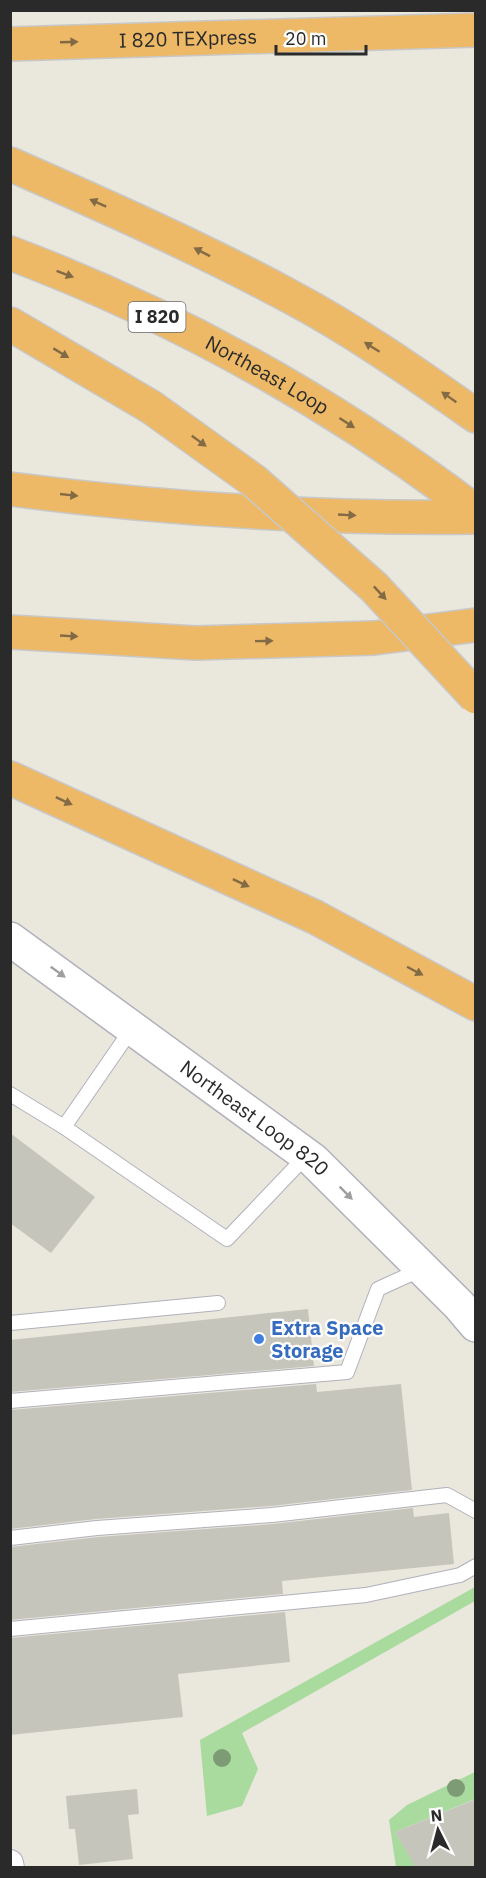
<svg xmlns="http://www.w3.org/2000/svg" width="486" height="1878" font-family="'IBM Plex Sans',sans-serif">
<rect width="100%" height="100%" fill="#eae7dd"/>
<g fill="#a9db9f">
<path d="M475,1587V1601L242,1733L258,1769L242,1806L207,1816L200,1740Z"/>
<path d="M475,1772V1799L395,1832L416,1867H396L389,1820L407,1805Z"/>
</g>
<g fill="#c6c5bc">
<path d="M10,1133L95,1197L51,1253L10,1223Z"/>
<path d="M308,1309L314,1366L10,1392V1340Z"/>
<path d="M316,1384L317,1392L401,1384L412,1490L271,1506L96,1519L10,1529V1410Z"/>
<path d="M413,1508L414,1517L449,1513L454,1564L282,1581L283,1594L10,1620V1547L98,1537L273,1524Z"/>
<path d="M285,1612L290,1662L178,1674L183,1717L10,1735V1638Z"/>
<path d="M137,1789L139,1814L128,1815L133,1859L79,1865L75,1829H69L66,1796Z"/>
<path d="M476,1799V1868H416L395,1832Z"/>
</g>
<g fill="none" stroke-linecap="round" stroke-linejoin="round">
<g stroke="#b1b1bc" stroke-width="16">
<g id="lane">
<path d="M133,1027L64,1127L227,1239L307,1155"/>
<path d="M10,1094L64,1127"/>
<path d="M10,1323L218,1303"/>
<path d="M10,1401L347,1372L378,1289L422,1269"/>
<path d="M10,1538L97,1528L272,1515L447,1495L476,1511"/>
<path d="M10,1629L366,1595L460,1575L476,1566"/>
</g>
</g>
<g stroke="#b1b1bc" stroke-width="28">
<path id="street" d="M10,1863L11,1868"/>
</g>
<g stroke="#b1b1bc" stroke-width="36">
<g id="secondary">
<path id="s1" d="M10,939L313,1160L459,1305L476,1325"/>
</g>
</g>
<g stroke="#c8c8c8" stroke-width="36">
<g id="highway">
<path id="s2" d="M10,44L476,30"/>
<path d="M10,164C105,206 200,248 291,297C355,331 416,374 476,416"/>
<path id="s3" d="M10,253C177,316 334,404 476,512"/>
<path d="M10,324L151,407"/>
<path d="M10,489C164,509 321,519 476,517"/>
<path d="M10,632L196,643L374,638L476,625"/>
<path d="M10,778L315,917L476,1004"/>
</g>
</g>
<use href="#lane" stroke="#fff" stroke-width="14"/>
<use href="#street" stroke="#fff" stroke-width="26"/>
<use href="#secondary" stroke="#fff" stroke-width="33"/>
<use href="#highway" stroke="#edb966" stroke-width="33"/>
<g stroke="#c8c8c8" stroke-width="36" stroke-linecap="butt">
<path id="highway-bridge" d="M151,407L254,481L374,587L476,697"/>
</g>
<use href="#highway-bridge" stroke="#edb966" stroke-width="33"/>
</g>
<g fill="#7d9c76">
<circle cx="222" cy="1758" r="9"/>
<circle cx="456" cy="1788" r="9"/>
</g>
<defs><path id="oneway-solid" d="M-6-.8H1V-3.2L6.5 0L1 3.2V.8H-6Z" transform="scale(1.5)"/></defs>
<g fill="#826a45">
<use href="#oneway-solid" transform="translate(69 42) rotate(-2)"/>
<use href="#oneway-solid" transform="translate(98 203) rotate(-156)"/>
<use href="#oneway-solid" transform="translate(202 252) rotate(-153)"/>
<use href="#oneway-solid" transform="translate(65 274) rotate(21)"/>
<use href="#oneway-solid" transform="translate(372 347) rotate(-148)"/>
<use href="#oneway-solid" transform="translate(61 353) rotate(31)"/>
<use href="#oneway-solid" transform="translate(449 397) rotate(-145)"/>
<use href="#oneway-solid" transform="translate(347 423) rotate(33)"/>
<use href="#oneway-solid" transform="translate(199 441) rotate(36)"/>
<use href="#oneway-solid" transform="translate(69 495) rotate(6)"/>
<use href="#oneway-solid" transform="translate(347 515) rotate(3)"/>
<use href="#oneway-solid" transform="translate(380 593) rotate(47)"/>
<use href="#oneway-solid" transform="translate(69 636) rotate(3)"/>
<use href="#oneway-solid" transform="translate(264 641) rotate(-1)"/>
<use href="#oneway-solid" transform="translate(64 801) rotate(25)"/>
<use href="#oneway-solid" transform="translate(241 883) rotate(25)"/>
<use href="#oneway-solid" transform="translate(415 971) rotate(28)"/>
</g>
<g fill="#9f9f9f">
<use href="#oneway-solid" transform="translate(58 972) rotate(36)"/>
<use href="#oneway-solid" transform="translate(346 1193) rotate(45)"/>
</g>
<circle fill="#3f7fe0" stroke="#fff" stroke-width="2" cx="259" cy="1339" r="6"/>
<g text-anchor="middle" stroke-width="4.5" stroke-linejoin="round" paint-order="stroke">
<rect fill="#fff" stroke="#6a6a6a" stroke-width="1.5" x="128.5" y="302" width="57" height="30" rx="4.5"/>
<g font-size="18" font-weight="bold" fill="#2a2a2a">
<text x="157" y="323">I 820</text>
</g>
<g font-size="20" fill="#2a2a2a" stroke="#fff">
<text dy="7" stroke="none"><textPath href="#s2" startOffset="178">I 820 TEXpress</textPath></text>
<text dy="7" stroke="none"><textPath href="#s3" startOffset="285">Northeast Loop</textPath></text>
<text dy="7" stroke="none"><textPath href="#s1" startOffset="303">Northeast Loop 820</textPath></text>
</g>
<g font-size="20" font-weight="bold" fill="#366cbe" stroke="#fff" text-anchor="start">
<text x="271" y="1335">Extra Space<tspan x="271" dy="23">Storage</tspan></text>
</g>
</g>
<rect width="486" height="1878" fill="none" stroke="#2a2a2a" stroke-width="24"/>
<g transform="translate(438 1830) rotate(354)" stroke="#ffffff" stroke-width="4.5" paint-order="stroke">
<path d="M0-4.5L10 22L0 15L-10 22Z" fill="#2a2a2a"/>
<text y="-9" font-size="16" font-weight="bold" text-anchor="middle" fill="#2a2a2a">N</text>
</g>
<path d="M276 45v9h90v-9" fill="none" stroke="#2a2a2a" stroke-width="3"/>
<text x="285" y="45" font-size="18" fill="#2a2a2a" stroke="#ffffff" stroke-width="4.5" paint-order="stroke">20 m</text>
</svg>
